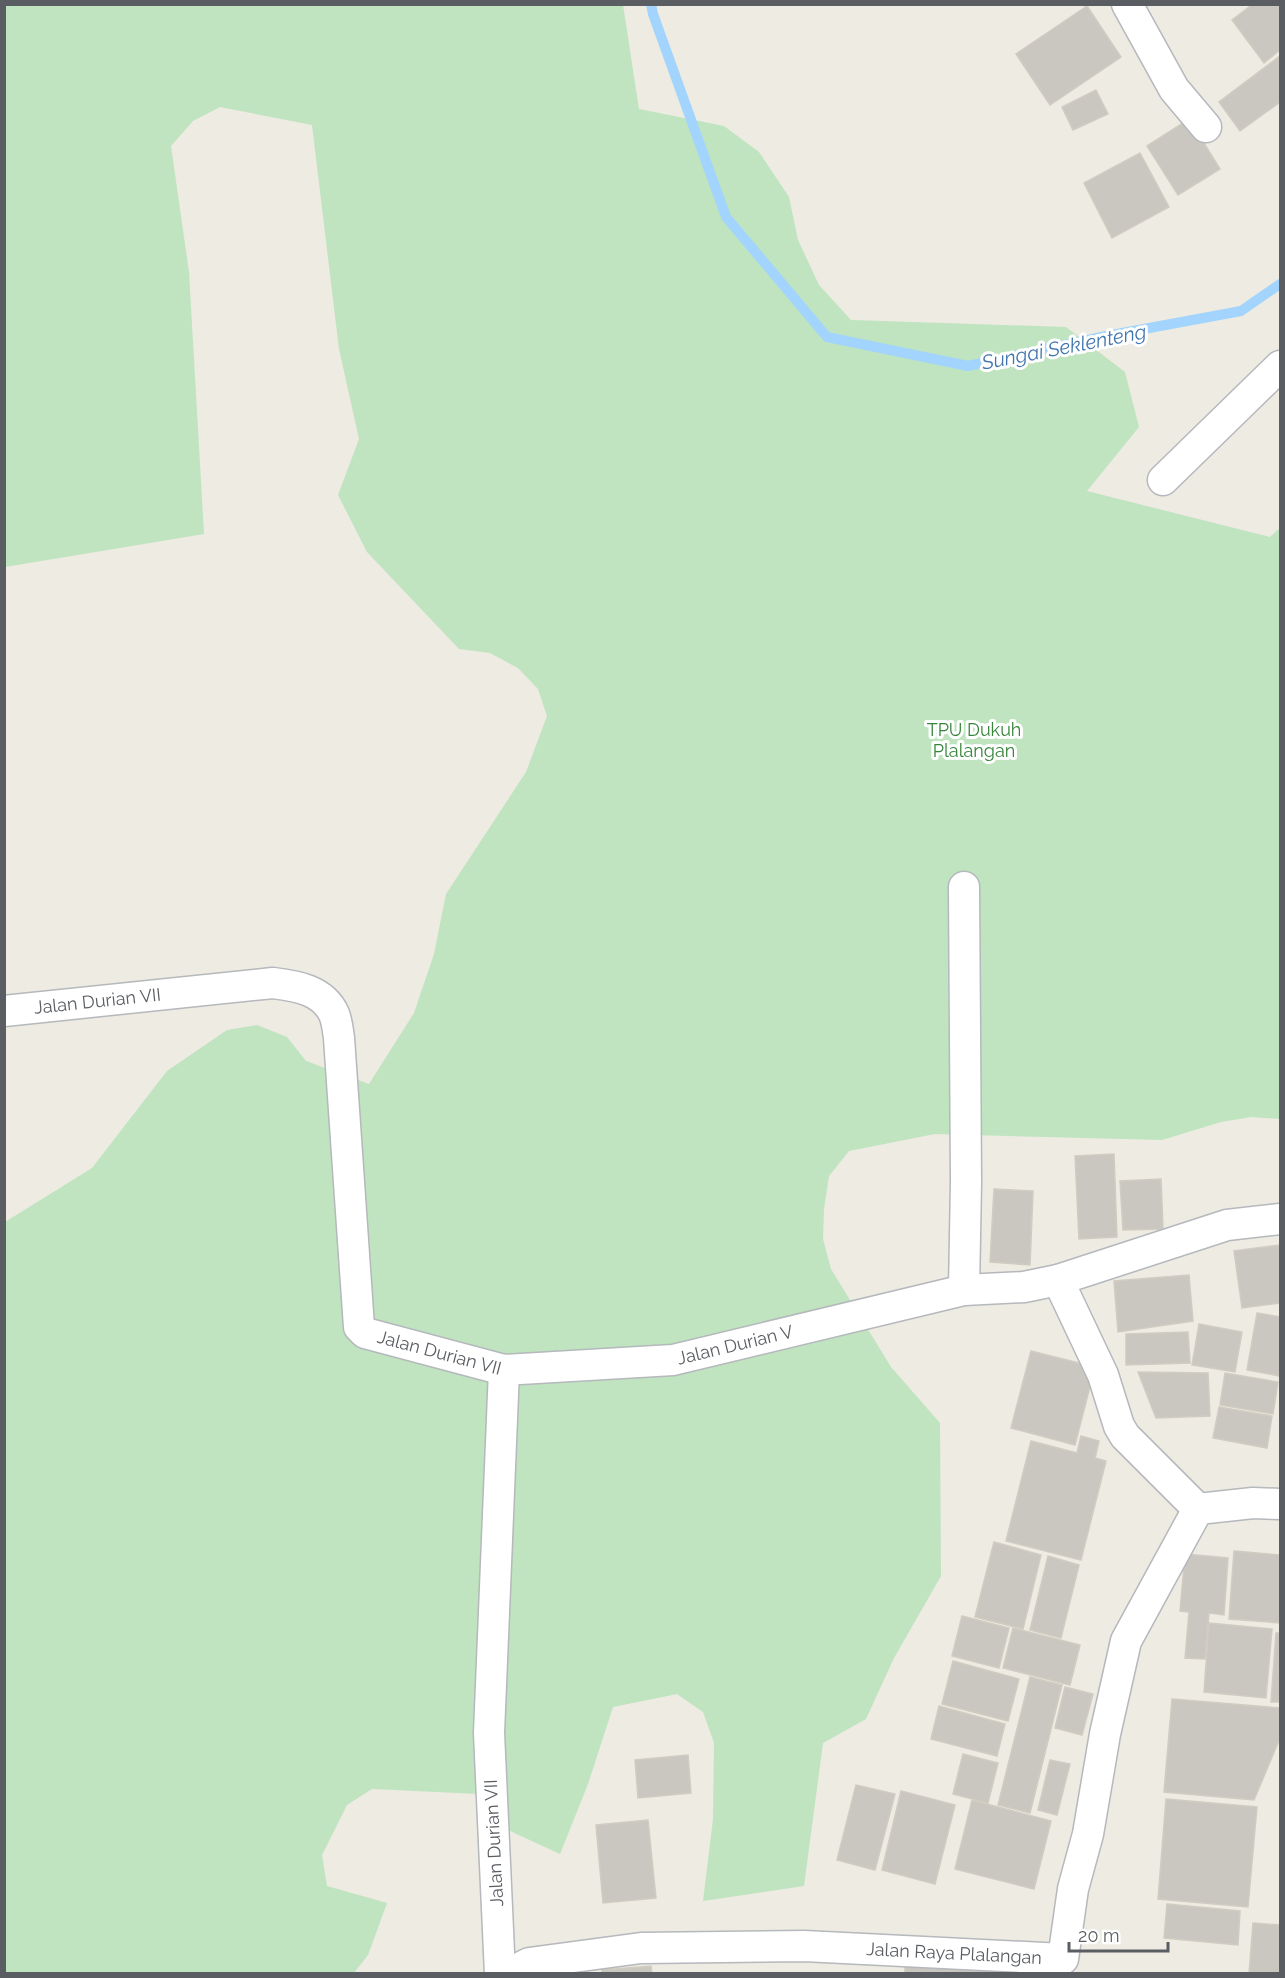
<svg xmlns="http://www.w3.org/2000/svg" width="1285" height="1978" font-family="Raleway,sans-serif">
<rect width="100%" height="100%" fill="#edebe2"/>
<path fill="#bfe4bf" d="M5,5H623L639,109L724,126L759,152L789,197L798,240L819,285L851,320L1066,327L1125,372L1139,427L1087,491L1270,537L1280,528V1119L1251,1117L1221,1122L1162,1140L935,1134L849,1151L829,1176L824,1209L823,1239L831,1269L891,1367L940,1423L941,1576L894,1658L866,1719L823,1743L804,1886L703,1901L713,1819L714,1743L703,1712L677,1694L613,1707L588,1784L560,1854L495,1824L479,1794L372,1789L347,1805L322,1855L327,1886L387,1903L368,1955L354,1973L5,1974V1222L92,1168L167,1071L227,1030L257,1025L287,1037L306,1061L369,1084L414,1013L434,954L446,894L526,772L547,716L538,689L518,668L490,653L459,649L367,552L338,495L359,439L339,349L312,125L220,107L193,121L171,146L189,272L204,534L5,567Z"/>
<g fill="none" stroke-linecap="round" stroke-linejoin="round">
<path stroke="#a2d4fd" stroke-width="10" d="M651,4L653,14L726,217L827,337L968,366L1106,336L1241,311L1280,284"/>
</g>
<g fill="#cac7c1" stroke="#d1ccc1" stroke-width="1.5">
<path d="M1253,4H1280V50L1264,63L1232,20Z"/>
<path d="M1087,6L1121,57L1050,105L1016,54Z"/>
<path d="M1280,56V102L1240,131L1219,102Z"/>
<path d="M1096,90L1108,114L1073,130L1062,107Z"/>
<path d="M1189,119L1220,169L1178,195L1147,146Z"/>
<path d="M1140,153L1169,207L1112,238L1084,183Z"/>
<path d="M1114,1154L1117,1237L1079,1239L1075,1156Z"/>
<path d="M1161,1179L1163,1229L1123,1230L1120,1181Z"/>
<path d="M994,1189L1033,1191L1030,1265L990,1262Z"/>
<path d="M1280,1245V1303L1242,1308L1234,1251Z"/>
<path d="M1189,1275L1193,1321L1118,1332L1114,1281Z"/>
<path d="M1257,1313L1280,1317V1376L1247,1370Z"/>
<path d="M1199,1324L1242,1332L1235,1372L1192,1365Z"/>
<path d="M1188,1332L1190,1363L1126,1365V1334Z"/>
<path d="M1031,1351L1095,1367L1075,1445L1011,1428Z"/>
<path d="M1138,1372L1208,1373L1210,1416L1156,1418Z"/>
<path d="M1225,1373L1278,1382L1273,1414L1220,1405Z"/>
<path d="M1219,1407L1272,1416L1267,1448L1213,1438Z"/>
<path d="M1081,1436L1099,1441L1095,1458L1106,1461L1081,1560L1006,1541L1031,1441L1077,1453Z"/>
<path d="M994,1542L1041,1555L1023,1629L975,1617Z"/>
<path d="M1234,1551L1280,1555V1623L1229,1619Z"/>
<path d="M1185,1554L1228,1558L1224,1615L1209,1613L1205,1659L1185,1658L1189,1612L1180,1611Z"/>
<path d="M1048,1556L1079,1565L1061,1638L1030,1630Z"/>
<path d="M962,1616L1009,1628L999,1668L952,1656Z"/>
<path d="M1209,1623L1272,1629L1266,1698L1204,1692Z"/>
<path d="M1013,1628L1080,1645L1070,1685L1003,1668Z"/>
<path d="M1276,1633H1280V1702H1271Z"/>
<path d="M953,1661L1019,1679L1008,1721L942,1704Z"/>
<path d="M1030,1677L1062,1685L1030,1813L998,1805Z"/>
<path d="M1065,1687L1093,1694L1082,1735L1055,1728Z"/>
<path d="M1172,1699L1280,1708V1738L1254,1800L1164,1792Z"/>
<path d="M939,1706L1005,1724L997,1756L931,1739Z"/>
<path d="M963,1754L998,1763L988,1803L953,1794Z"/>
<path d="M688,1755L691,1793L638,1798L635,1760Z"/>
<path d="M1050,1760L1070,1764L1057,1815L1038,1810Z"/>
<path d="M856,1785L895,1794L875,1870L837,1860Z"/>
<path d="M901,1791L955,1805L935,1884L882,1870Z"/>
<path d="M1166,1799L1257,1807L1248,1907L1158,1899Z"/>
<path d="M972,1800L1051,1821L1034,1889L955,1869Z"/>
<path d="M648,1820L656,1898L603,1903L596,1825Z"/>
<path d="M1167,1904L1240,1911L1238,1945L1164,1938Z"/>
<path d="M1253,1923L1280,1925V1974H1249Z"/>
<path d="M905,1963L1050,1974H905Z"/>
<path d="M651,1966L652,1974H602V1970Z"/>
</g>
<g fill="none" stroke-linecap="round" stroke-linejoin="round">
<g stroke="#b5b8bc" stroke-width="33">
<g id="street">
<path d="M1127,4L1174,89L1206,127"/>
<path d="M1163,480L1280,366"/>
<path d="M964,887L966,1182L964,1290"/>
<path id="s1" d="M4,1011L273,983C297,986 323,990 334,1014C337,1021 338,1031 339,1038L359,1327L365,1333L504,1370L673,1360L964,1290L1024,1287L1058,1280L1227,1225L1280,1219"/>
<path d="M1058,1280L1103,1375L1119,1426L1125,1436L1198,1509"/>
<path d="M500,1974L489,1733L504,1370"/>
<path id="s2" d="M508,1974L529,1963L641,1948L804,1946L1063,1959L1073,1889L1088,1834L1105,1734L1126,1641L1198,1509L1253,1503L1280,1504"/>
</g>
</g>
<use href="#street" stroke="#fff" stroke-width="30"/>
</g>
<g text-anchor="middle" stroke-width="6" stroke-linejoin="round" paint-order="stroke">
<g font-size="18" fill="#37853b" stroke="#fff">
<text x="974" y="736">TPU Dukuh<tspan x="974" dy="21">Plalangan</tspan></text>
</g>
<g font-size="18" fill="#5a5e63" stroke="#fff">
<text dy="6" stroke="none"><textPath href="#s1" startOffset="94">Jalan Durian VII</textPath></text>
<text dy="6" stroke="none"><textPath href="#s1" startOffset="1042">Jalan Durian V</textPath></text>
<text dy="6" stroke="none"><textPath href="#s1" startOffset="742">Jalan Durian VII</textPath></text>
<text transform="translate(494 1843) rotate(-93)" y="6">Jalan Durian VII</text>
<text dy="6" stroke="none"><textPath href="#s2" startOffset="450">Jalan Raya Plalangan</textPath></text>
</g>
<g font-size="20" font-style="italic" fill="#4075ae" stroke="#fff">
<text transform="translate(1064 347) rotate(-11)" y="7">Sungai Seklenteng</text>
</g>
</g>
<rect width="1285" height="1978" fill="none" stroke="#5a5e63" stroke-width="12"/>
<path d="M1069 1942v9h99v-9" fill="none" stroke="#5a5e63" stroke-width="3"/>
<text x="1078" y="1942" font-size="18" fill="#5a5e63" stroke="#ffffff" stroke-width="4.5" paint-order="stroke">20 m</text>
</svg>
